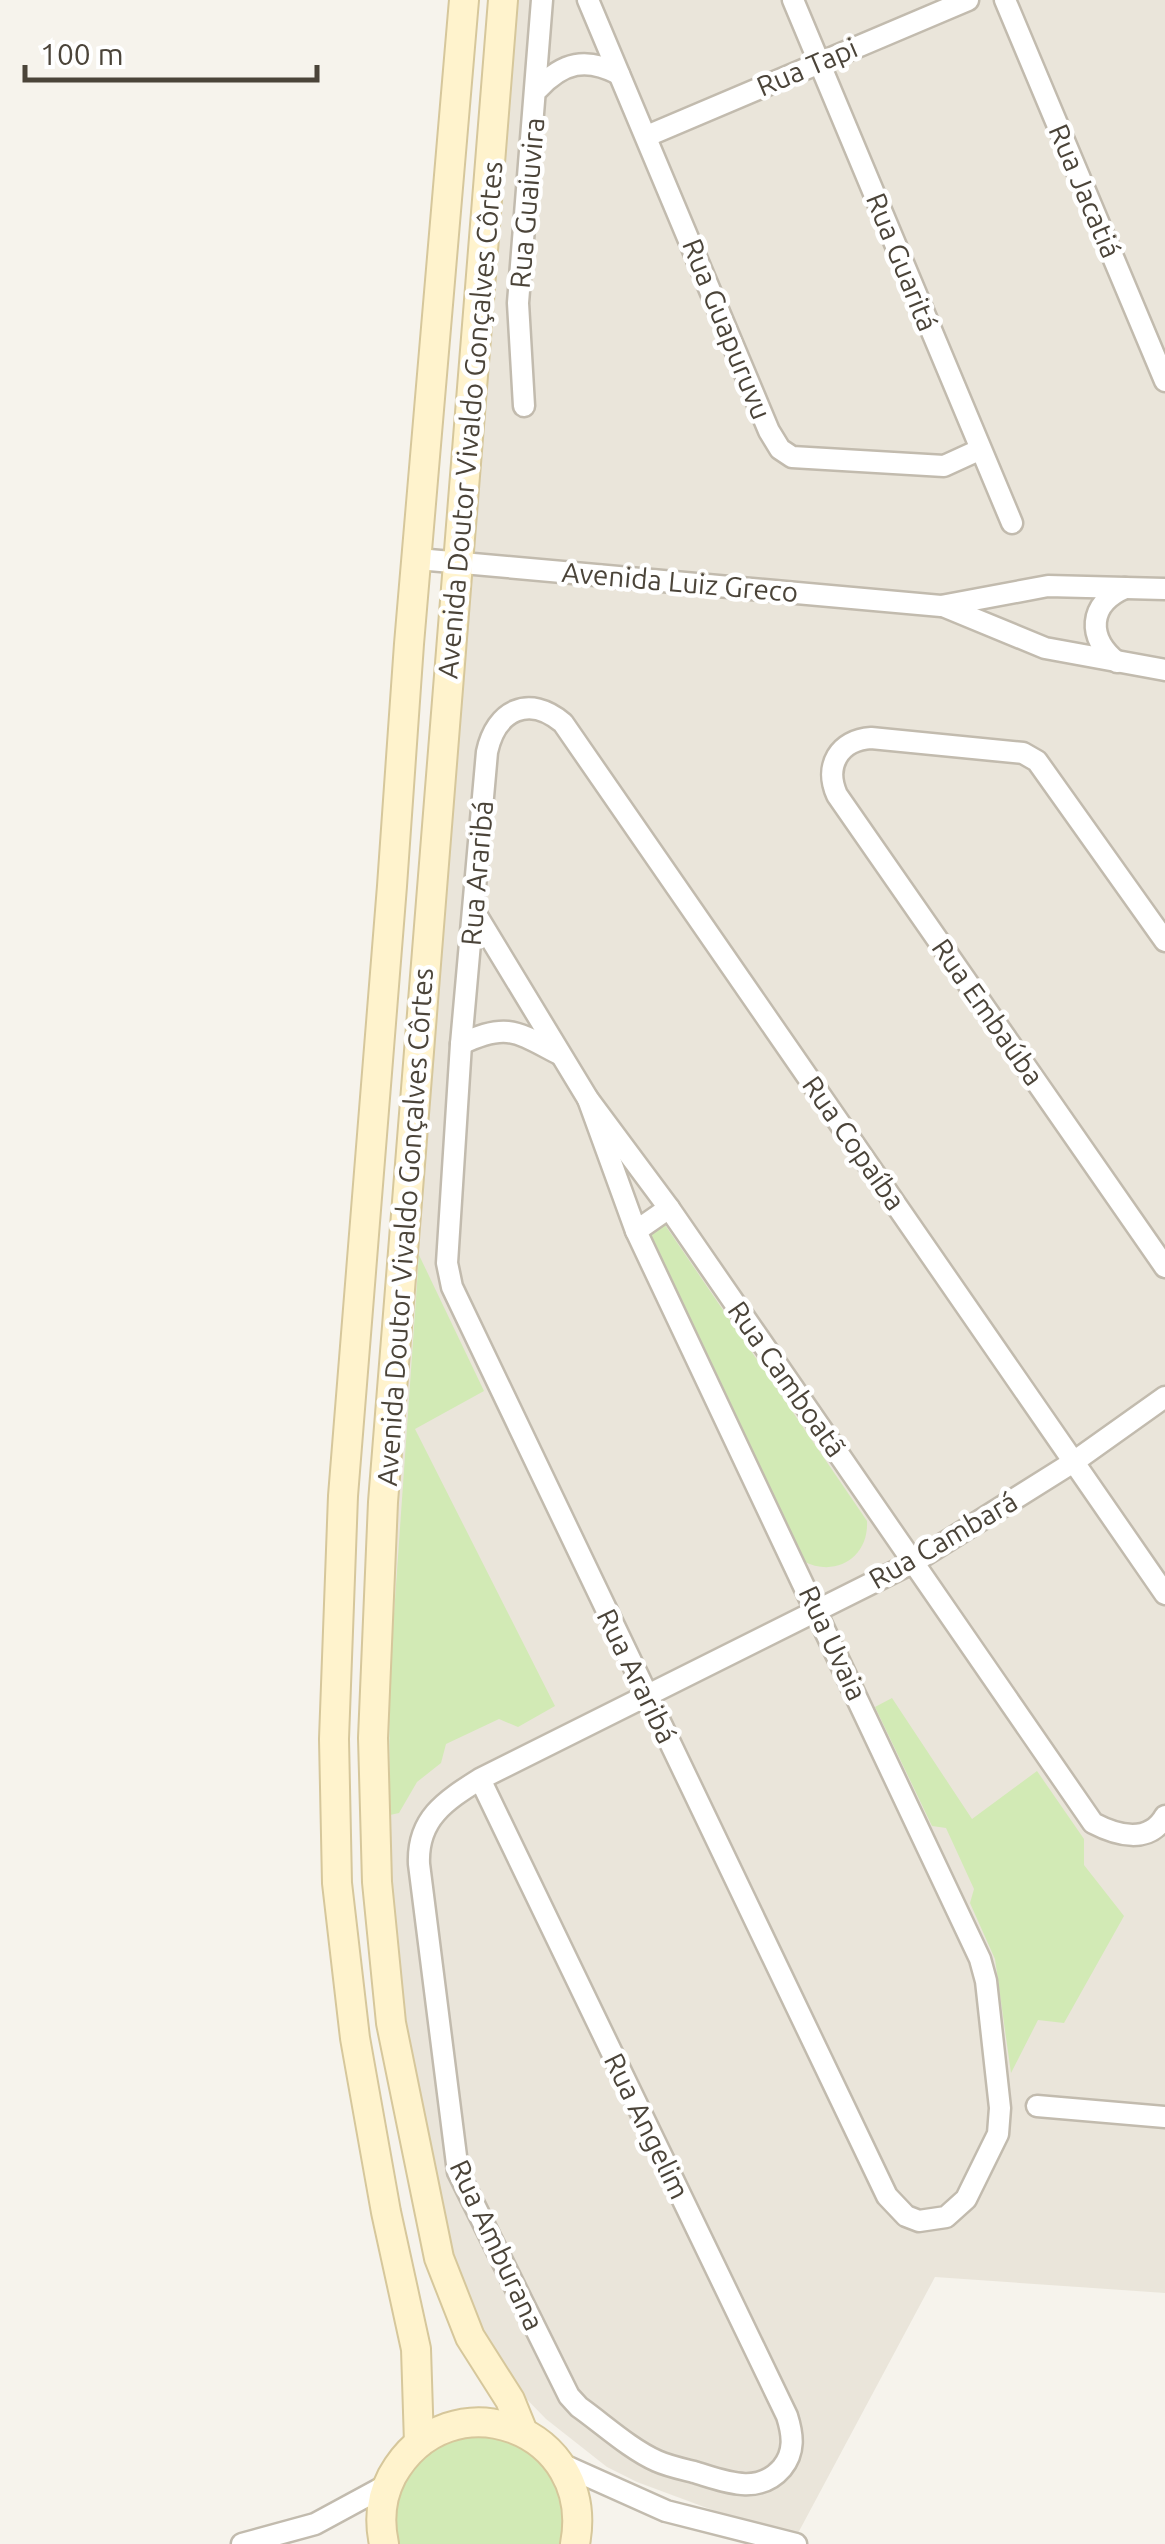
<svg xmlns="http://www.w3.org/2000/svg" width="1165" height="2544" font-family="Ubuntu,sans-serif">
<rect width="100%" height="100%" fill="#f6f3ec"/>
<path fill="#eae5da" d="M498,0H1165V2293L935,2277L797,2535L742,2521L637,2482L607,2467L546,2419L504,2376L460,2300L368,1855Z"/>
<g fill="#d2eab5">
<path d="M663,1222L867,1521C869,1558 835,1578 803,1561L650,1238L649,1233Z"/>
<path d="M419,1255L484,1391L415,1429L555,1706L518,1727L499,1719L446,1744L441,1763L417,1782L399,1813L390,1815L389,1686Z"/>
<path d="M892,1698L972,1819L1037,1771L1084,1839V1865L1124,1916L1064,2023L1038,2020L1011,2073L995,1959L970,1903L974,1889L946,1828L932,1826L875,1707Z"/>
<path d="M452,2435L517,2438L563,2485L565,2544H395C393,2480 398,2469 452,2435Z"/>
</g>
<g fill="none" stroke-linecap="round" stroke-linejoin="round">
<g stroke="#c2bbae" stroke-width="25">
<g id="minor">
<path d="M588,0L769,431L780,449L792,457L944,466L979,450"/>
<path d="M793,0L1012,523"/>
<path d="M1005,0L1165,381"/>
<path d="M538,89C563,62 586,57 619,74"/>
<path d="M647,136L968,0"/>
<path d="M524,406L518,303L542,0"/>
<path d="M418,559L941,606L1048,586L1165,589"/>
<path d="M943,606L1045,648L1165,670"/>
<path d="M1117,662C1087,638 1088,604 1125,588"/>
<path d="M474,911L588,1099L669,1208L1093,1823C1116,1835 1149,1845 1165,1816"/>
<path d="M1165,941L1037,761L1023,753L871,738C839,740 824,766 837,795L1165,1267"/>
<path d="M461,1044C507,1022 517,1032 559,1054"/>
<path d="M588,1099L636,1231L980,1959L986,1981L1000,2108L998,2134L966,2199L946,2217L919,2221L906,2216L887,2196L452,1287L447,1263L461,1044L487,752C496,710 529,694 563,723L1165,1594"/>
<path d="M636,1231L669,1208"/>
<path d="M480,1779L787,2416C793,2435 795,2452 782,2468C758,2496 724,2481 694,2472C682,2469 668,2466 657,2461C630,2449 603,2424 579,2407L569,2396L458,2172L419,1864C417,1819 445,1801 480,1779L914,1562L1075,1461L1165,1397"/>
<path d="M1037,2106L1165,2117"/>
<path d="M561,2464L666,2511L796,2544"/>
<path d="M242,2544L315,2524L387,2485"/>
</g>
</g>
<g stroke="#d6c79b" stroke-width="32">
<g id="secondary">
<path d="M503,0L383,1502L373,1738L377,1882L391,2023L439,2258L470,2337L510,2400L523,2432"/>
<path d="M419,2443L416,2349L386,2212L355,2038L337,1883L334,1739L343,1496L392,886L409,644L464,0"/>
<path d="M384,2544C379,2521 381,2497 392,2476C449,2374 597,2429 575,2544"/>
</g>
</g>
<use href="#minor" stroke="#fff" stroke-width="20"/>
<use href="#secondary" stroke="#fff3cd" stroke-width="28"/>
</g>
<g text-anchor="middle" stroke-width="9" stroke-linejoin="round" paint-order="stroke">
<g font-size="28" fill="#4b4439" stroke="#fff">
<text transform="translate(807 67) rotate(-23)" y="10">Rua Tapi</text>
<text transform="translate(1085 191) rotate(67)" y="10">Rua Jacatiá</text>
<text transform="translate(527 203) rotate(-85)" y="10">Rua Guaiuvira</text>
<text transform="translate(902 262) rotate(68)" y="10">Rua Guaritá</text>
<text transform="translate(727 329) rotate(68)" y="10">Rua Guapuruvu</text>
<text transform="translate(470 420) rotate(-85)" y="10">Avenida Doutor Vivaldo Gonçalves Côrtes</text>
<text transform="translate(680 582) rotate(5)" y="10">Avenida Luiz Greco</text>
<text transform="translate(477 873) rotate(-85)" y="10">Rua Araribá</text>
<text transform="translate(988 1012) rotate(55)" y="10">Rua Embaúba</text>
<text transform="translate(854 1143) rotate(55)" y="10">Rua Copaíba</text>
<text transform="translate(405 1227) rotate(-86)" y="10">Avenida Doutor Vivaldo Gonçalves Côrtes</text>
<text transform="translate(787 1379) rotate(55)" y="10">Rua Camboatã</text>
<text transform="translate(943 1540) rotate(-30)" y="10">Rua Cambará</text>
<text transform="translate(833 1643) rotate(65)" y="10">Rua Uvaia</text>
<text transform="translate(637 1676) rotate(64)" y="10">Rua Araribá</text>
<text transform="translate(647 2126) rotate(64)" y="10">Rua Angelim</text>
<text transform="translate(497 2245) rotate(65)" y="10">Rua Amburana</text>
</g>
</g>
<path d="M25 65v15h292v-15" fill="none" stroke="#4b4439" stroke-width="5"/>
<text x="40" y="65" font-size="30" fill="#4b4439" stroke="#ffffff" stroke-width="8" paint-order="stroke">100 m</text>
</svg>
